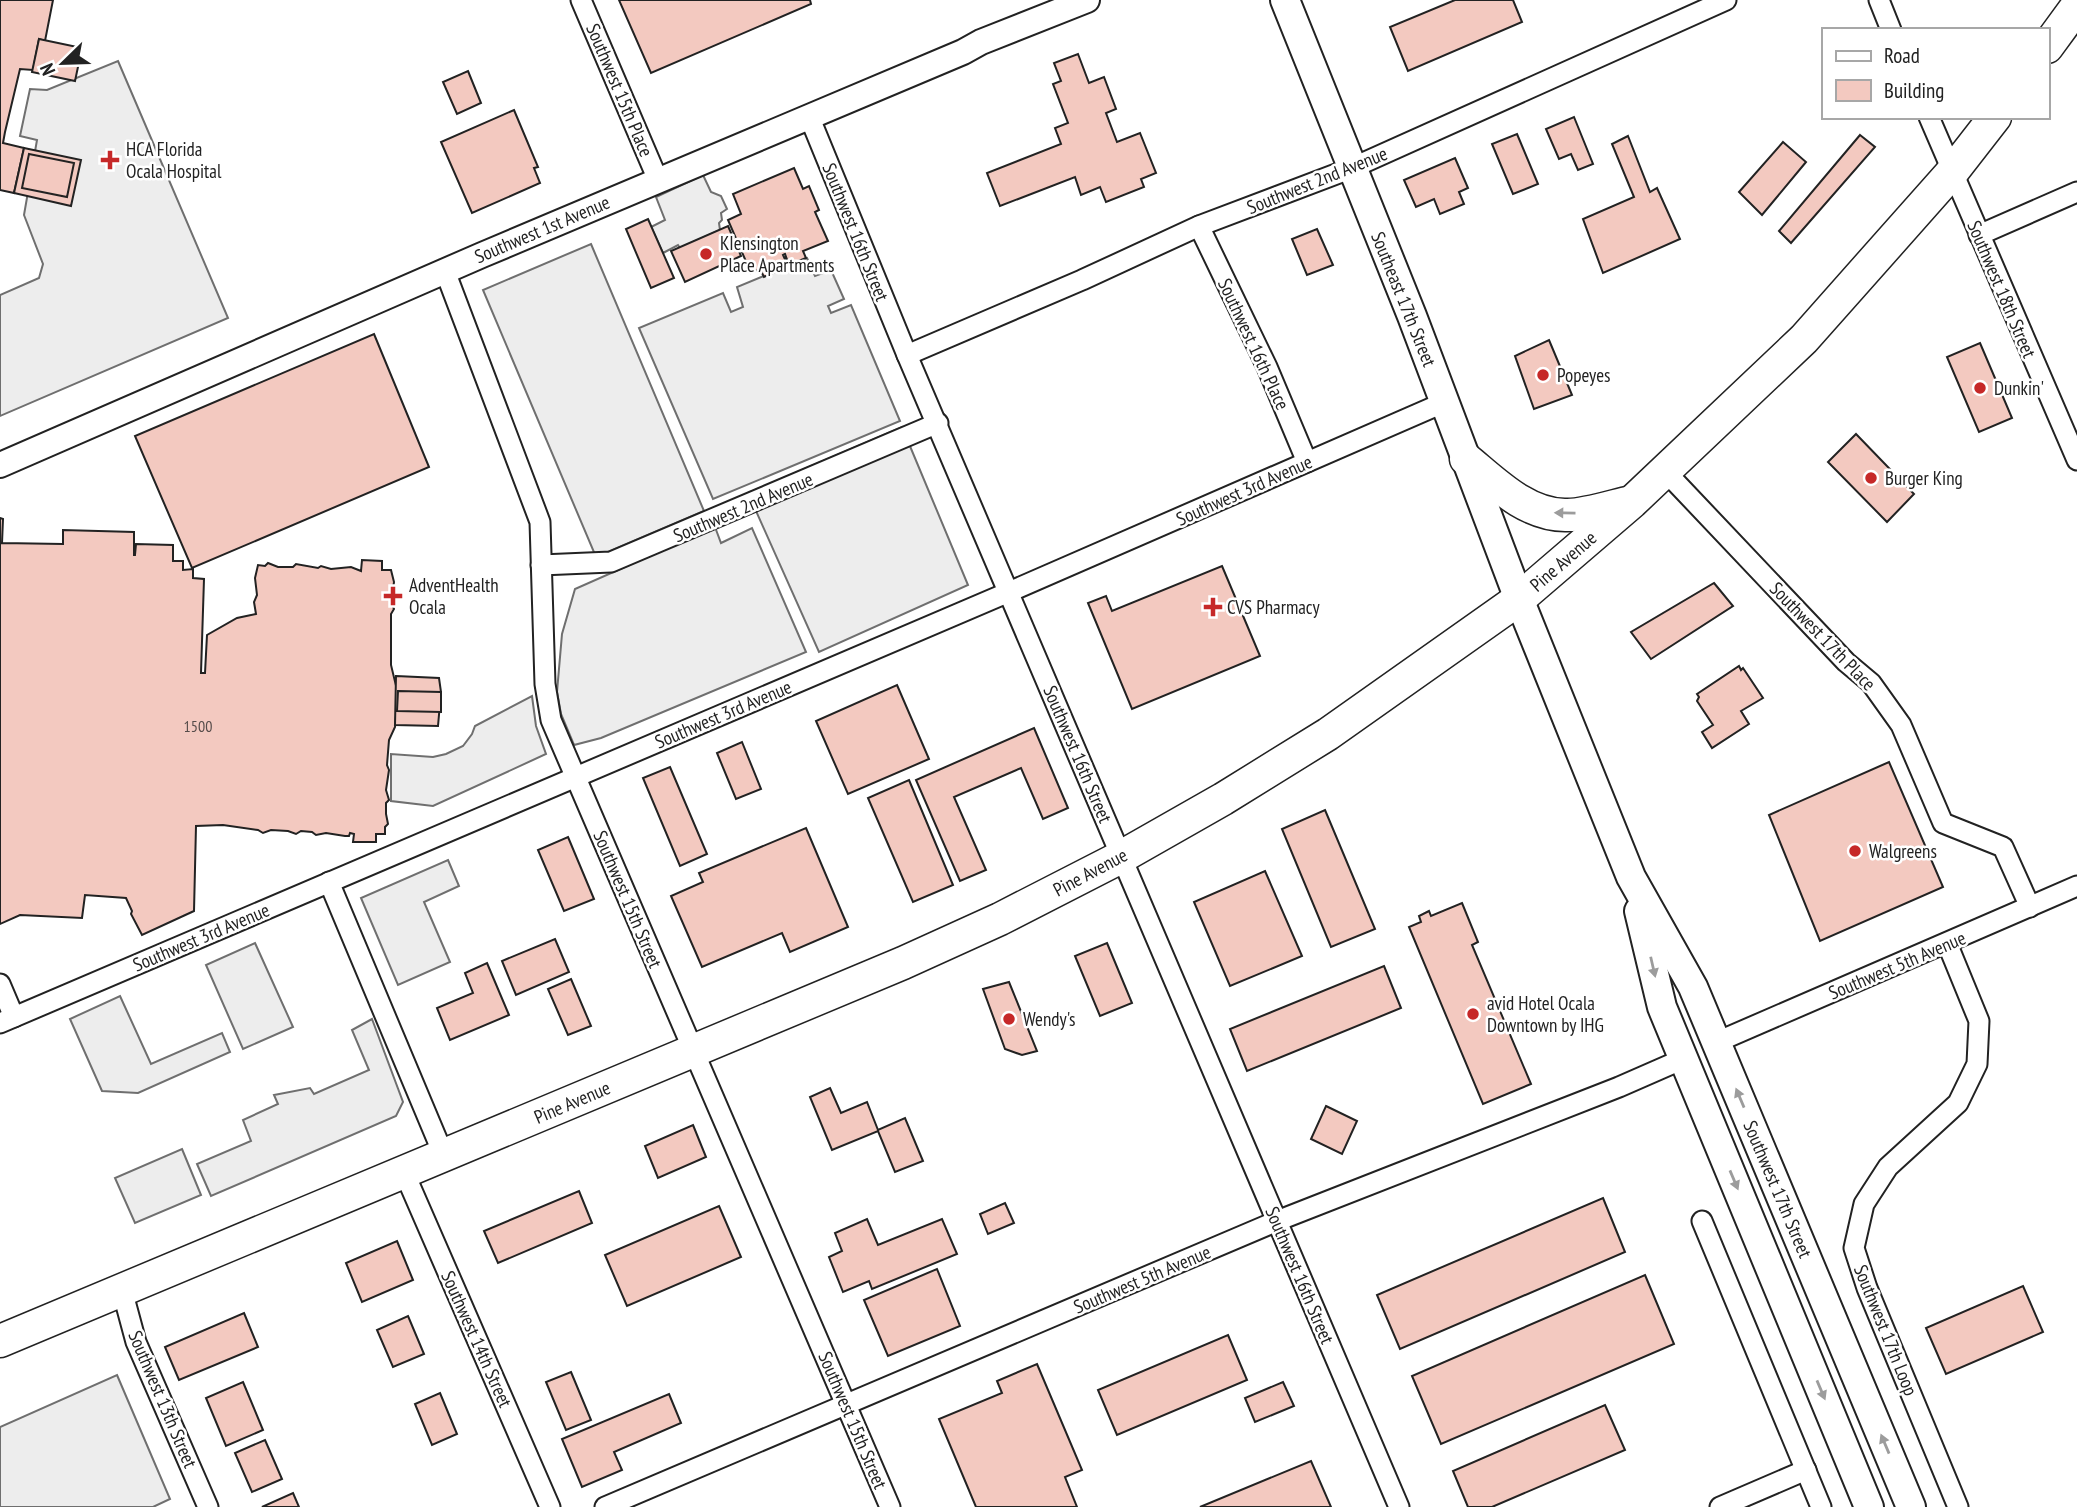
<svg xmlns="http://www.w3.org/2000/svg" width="2077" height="1507" font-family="'PT Sans Narrow',sans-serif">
<rect width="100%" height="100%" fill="#fff"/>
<g fill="#ededed" stroke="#6f6f6f" stroke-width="2">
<path d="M118,61L228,318L0,416V295L39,278L43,264L24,215L37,140L20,136L30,89L47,90Z"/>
<path d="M703,175L711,192L721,196L727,209L721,213L722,220L719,223L720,230L680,248L678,245L663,253L651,227L665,220L656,197Z"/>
<path d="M591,244L704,511L596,557L483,290Z"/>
<path d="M807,258L815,276L831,270L844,299L828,306L831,313L851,305L900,421L713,499L639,328L723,293L731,312L743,307L737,287Z"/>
<path d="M902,427L968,585L819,652L748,493Z"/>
<path d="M715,527L721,543L752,528L806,652L601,738L574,745L561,714L557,692L562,634L575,589Z"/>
<path d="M532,696L536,726L546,754L433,806L391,801V754L433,757L446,754L463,746L472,734L475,726Z"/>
<path d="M448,860L459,886L424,902L450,962L398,985L361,898Z"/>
<path d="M255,943L293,1027L243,1049L206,965Z"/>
<path d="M120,996L151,1064L222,1033L230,1052L138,1093L102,1091L70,1019Z"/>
<path d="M372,1019L403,1102L396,1116L211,1196L197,1164L251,1141L243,1120L278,1104L274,1095L310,1088L314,1094L369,1070L352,1030Z"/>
<path d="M182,1149L201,1195L135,1223L115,1178Z"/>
<path d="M117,1375L170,1499L153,1507H0V1427Z"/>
</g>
<g fill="#f3c9c0" stroke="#222" stroke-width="2">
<path d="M0,0H53L45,41L39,39L33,70L20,69L5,132L3,143L24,148L14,193L0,190Z"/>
<path d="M619,0H810L811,4L651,73Z"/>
<path d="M1455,0H1513L1522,22L1408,71L1390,27Z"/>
<path d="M39,39L82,48L75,81L32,72Z"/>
<path d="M1078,54L1089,83L1104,77L1116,109L1106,113L1117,142L1140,133L1156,173L1141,179L1144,187L1106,202L1100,187L1081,195L1075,177L1000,206L987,173L1061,144L1055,128L1068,123L1053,84L1061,81L1054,63Z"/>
<path d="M468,71L481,103L457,114L443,82Z"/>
<path d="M514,110L538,167L534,168L540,183L472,213L441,142Z"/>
<path d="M1574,117L1593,164L1578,170L1571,154L1559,159L1546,129Z"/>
<path d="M1517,134L1538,184L1513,194L1492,144Z"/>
<path d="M1860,135L1875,147L1791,243L1779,231Z"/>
<path d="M1628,136L1650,192L1657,188L1680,239L1603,273L1583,219L1634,197L1612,144Z"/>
<path d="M1783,142L1806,162L1762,215L1739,192Z"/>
<path d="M24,148L81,160L71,206L14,193Z"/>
<path d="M29,154L74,163L67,197L22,188Z"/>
<path d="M1455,158L1468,188L1459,192L1464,204L1440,214L1434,199L1416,207L1404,180Z"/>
<path d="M794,168L803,189L809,186L819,210L815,212L828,241L803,251L806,258L789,265L785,254L783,255L788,266L764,277L760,269L751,273L728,220L741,214L733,194Z"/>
<path d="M648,219L674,278L651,288L626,229Z"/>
<path d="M728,226L741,256L685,282L671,251Z"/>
<path d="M1317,229L1333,265L1307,275L1292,239Z"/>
<path d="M374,334L429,467L192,568L135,436Z"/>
<path d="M1549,340L1572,395L1534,409L1515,356Z"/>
<path d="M1980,343L2012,418L1979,432L1947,357Z"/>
<path d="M1856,434L1914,494L1887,522L1828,462Z"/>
<path d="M0,518L3,519L2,543L63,544V530L134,532V555H135L136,544L173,545V561H183V570L193,569V578L204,579L201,673H205L207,635L237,618L256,614L254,602L257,595L255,578L258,565L265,566L268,563L278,567H293L296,564L318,568L321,566L331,569L351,567L361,571L362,560L382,561V570H391L394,582L391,602L394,609L391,614V665L398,694L395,727L389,740L387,765L389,770L386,790L389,800L386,803V814L388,824L385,827V834H376V842H353L354,834L350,833L349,836H345L326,833L316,835L312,832L301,831L296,834L288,831L271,830L263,833L258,830L223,825L196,826L194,911L142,935L131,914L132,911L126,898L85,895L82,918L20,915L0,924Z"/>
<path d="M1222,566L1260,656L1132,709L1088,603L1106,596L1112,611Z"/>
<path d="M1714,583L1733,606L1651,659L1631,632Z"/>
<path d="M1739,666L1741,670L1743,668L1763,698L1741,711L1749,724L1712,748L1702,732L1713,725L1697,701L1699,697L1697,694Z"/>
<path d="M396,676L439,678L441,692L438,726L395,725Z"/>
<path d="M897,685L929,759L848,794L816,721Z"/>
<path d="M398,691L441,692V712L397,711Z"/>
<path d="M1034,728L1068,808L1043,819L1021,768L954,797L986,870L960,881L916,780Z"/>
<path d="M742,742L761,789L736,799L717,753Z"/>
<path d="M1889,762L1943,887L1820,941L1769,815Z"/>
<path d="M670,767L707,854L680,866L643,778Z"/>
<path d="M909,780L953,885L913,902L868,798Z"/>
<path d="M1325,810L1375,929L1331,947L1282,829Z"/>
<path d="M806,828L848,927L790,952L782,933L702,967L671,896L703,882L699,873Z"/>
<path d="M568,837L594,899L564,911L538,850Z"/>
<path d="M1265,871L1302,956L1230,986L1194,902Z"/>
<path d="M1462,903L1478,942L1472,945L1531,1084L1483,1104L1409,927L1421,922L1419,916L1429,911L1431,916Z"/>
<path d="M555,939L569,972L516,995L502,961Z"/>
<path d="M1107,943L1132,1003L1100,1016L1075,956Z"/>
<path d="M487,963L509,1015L450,1040L437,1008L473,993L465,973Z"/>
<path d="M1384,966L1401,1008L1247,1071L1230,1029Z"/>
<path d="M571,979L591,1026L568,1035L548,989Z"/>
<path d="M1009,982L1037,1051L1022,1055L1005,1049L983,989Z"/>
<path d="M830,1088L841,1113L867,1102L878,1130L905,1118L923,1161L895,1172L878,1131L832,1150L810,1097Z"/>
<path d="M1326,1106L1357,1121L1342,1154L1311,1139Z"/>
<path d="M693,1125L706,1157L658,1178L645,1146Z"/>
<path d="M579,1191L592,1223L498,1263L484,1231Z"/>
<path d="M1603,1198L1625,1252L1400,1349L1377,1295Z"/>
<path d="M1005,1203L1014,1223L988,1234L980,1214Z"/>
<path d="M719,1206L741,1257L627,1306L605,1255Z"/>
<path d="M867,1219L878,1245L942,1219L957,1254L872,1289L869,1281L843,1292L829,1257L842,1251L835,1233Z"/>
<path d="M397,1241L413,1280L362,1302L346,1263Z"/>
<path d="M937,1269L960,1326L888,1356L864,1300Z"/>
<path d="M1645,1275L1674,1344L1441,1444L1412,1376Z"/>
<path d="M2023,1286L2043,1332L1946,1374L1926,1328Z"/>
<path d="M244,1313L258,1347L179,1380L165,1347Z"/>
<path d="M408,1316L424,1354L393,1367L377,1330Z"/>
<path d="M1228,1335L1247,1380L1117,1435L1098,1390Z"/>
<path d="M1037,1364L1082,1470L1065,1477L1077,1507H976L939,1419L1002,1393L997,1381Z"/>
<path d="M571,1372L591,1420L566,1430L546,1382Z"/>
<path d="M243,1382L263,1430L226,1446L206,1398Z"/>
<path d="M1283,1382L1294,1406L1255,1422L1245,1398Z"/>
<path d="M440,1393L457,1434L432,1445L415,1404Z"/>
<path d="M669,1394L681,1423L614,1452L622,1470L582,1487L562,1439Z"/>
<path d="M1605,1405L1625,1450L1492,1507H1468L1453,1471Z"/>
<path d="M265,1440L282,1479L252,1492L235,1453Z"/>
<path d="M1311,1461L1331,1507H1200Z"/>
<path d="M293,1493L299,1507H262Z"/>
</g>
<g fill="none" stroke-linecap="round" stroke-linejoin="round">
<g stroke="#222" stroke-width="23">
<g id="minor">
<path d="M581,0L658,180"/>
<path d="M1879,0L1891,30"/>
<path d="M809,116L907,355L1399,1507"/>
<path d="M1929,117L2077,460"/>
<path d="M1199,226L1267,367L1307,462"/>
<path d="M1979,235L2077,192"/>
<path d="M445,271L540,522L545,684L551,720L890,1507"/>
<path d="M907,355L1082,280L1199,226L1352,168L1726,0"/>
<path d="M1665,471L1846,662L1871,683L1901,725L1943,823L2003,847L2030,907"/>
<path d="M541,565L611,562L938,423"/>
<path d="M329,882L444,1156"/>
<path d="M1947,943L1979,1021L1977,1064L1958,1103L1888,1167L1864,1204L1854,1248L1867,1288L1958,1507"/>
<path d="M0,984L14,1017"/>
<path d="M0,1023L1009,592L1445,402"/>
<path d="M1717,1042L2077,886"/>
<path d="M404,1172L550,1507"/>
<path d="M1702,1221L1821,1507"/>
<path d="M122,1290L136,1342L208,1507"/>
<path d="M605,1507L1277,1221L1619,1087L1683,1059"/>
<path d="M1720,1507L1806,1470"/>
</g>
</g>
<g stroke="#222" stroke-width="28">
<path id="tertiary" d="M0,465L482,255L963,52L981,42L1087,0"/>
</g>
<g stroke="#222" stroke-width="32">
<g id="secondary">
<path d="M1285,0L1412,316L1519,599L1631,877L1693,987L1911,1507"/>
<path d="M1639,911L1662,1007L1869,1507"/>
</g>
</g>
<g stroke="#222" stroke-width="35">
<g id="trunk">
<path d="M2047,47L2077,6"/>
<path d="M1466,459C1494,482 1526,515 1565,515C1582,516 1613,506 1631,502"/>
<path d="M0,1341L903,963L1000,919L1121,857L1223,799L1328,734L1519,599L1632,502L1804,339L1953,171L1995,117"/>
</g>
</g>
<use href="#minor" stroke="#fff" stroke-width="19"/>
<use href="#tertiary" stroke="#fff" stroke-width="24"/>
<use href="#secondary" stroke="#fff" stroke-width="28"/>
<use href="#trunk" stroke="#fff" stroke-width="32"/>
</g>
<defs><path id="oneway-solid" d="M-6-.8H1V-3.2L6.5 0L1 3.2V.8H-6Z" transform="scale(1.75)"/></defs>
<g fill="#9c9c9c">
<use href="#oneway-solid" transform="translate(1565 513) rotate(-179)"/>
<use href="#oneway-solid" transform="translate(1653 967) rotate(77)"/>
<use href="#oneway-solid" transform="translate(1740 1098) rotate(-113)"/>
<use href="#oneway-solid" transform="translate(1734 1180) rotate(67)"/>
<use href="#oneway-solid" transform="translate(1821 1390) rotate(67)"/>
<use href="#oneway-solid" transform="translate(1885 1444) rotate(-113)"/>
</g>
<g fill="#c62828" stroke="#fff" stroke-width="2.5">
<path d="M106.5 149.5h7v7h7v7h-7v7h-7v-7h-7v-7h7z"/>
<circle cx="706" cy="254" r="7"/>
<circle cx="1543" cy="375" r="7"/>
<circle cx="1980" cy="388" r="7"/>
<circle cx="1871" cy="478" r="7"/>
<path d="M389.5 585.5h7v7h7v7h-7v7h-7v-7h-7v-7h7z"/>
<path d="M1209.5 596.5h7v7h7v7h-7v7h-7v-7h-7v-7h7z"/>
<circle cx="1855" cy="851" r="7"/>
<circle cx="1473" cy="1014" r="7"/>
<circle cx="1009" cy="1019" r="7"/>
</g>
<g text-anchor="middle" stroke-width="5" stroke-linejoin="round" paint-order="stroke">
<g font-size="16" fill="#564c4a">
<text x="198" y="732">1500</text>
</g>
<g font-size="19" fill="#222" stroke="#fff">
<text transform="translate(620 90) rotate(67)" y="7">Southwest 15th Place</text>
<text transform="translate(1317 180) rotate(-22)" y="7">Southwest 2nd Avenue</text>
<text transform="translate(542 229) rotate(-23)" y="7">Southwest 1st Avenue</text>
<text transform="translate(856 232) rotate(68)" y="7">Southwest 16th Street</text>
<text transform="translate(2002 289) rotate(67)" y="7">Southwest 18th Street</text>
<text transform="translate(1404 299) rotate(68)" y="7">Southeast 17th Street</text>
<text transform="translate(1254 344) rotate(65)" y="7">Southwest 16th Place</text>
<text transform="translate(1244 490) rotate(-24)" y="7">Southwest 3rd Avenue</text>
<text transform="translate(743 507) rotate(-23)" y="7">Southwest 2nd Avenue</text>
<text transform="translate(1563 561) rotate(-41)" y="7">Pine Avenue</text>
<text transform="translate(1823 636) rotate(46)" y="7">Southwest 17th Place</text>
<text transform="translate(723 714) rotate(-23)" y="7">Southwest 3rd Avenue</text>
<text transform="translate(1078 754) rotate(67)" y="7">Southwest 16th Street</text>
<text transform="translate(1090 872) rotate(-28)" y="7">Pine Avenue</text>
<text transform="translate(628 899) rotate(67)" y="7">Southwest 15th Street</text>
<text transform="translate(201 937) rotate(-23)" y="7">Southwest 3rd Avenue</text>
<text transform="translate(1897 965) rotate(-23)" y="7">Southwest 5th Avenue</text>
<text transform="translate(572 1102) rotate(-23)" y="7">Pine Avenue</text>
<text transform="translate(1778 1189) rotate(67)" y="7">Southwest 17th Street</text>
<text transform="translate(1300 1275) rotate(67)" y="7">Southwest 16th Street</text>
<text transform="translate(1142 1279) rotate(-23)" y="7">Southwest 5th Avenue</text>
<text transform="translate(1886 1330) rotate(68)" y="7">Southwest 17th Loop</text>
<text transform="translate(477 1339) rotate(66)" y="7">Southwest 14th Street</text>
<text transform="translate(163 1399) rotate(67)" y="7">Southwest 13th Street</text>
<text transform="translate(853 1420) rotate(67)" y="7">Southwest 15th Street</text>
</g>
<g font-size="19" fill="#222" stroke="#fff" text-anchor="start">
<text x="126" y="156">HCA Florida<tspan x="126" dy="22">Ocala Hospital</tspan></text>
<text x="720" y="250">KIensington<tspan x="720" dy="22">Place Apartments</tspan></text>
<text x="1557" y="382">Popeyes</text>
<text x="1994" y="395">Dunkin'</text>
<text x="1885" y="485">Burger King</text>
<text x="409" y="592">AdventHealth<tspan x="409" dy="22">Ocala</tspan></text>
<text x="1227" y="614">CVS Pharmacy</text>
<text x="1869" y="858">Walgreens</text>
<text x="1487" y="1010">avid Hotel Ocala<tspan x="1487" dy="22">Downtown by IHG</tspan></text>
<text x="1023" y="1026">Wendy's</text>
</g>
</g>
<rect x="1822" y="28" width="228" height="91" fill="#ffffff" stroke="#a7a7a7" stroke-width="2"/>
<rect x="1836" y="51" width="35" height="10" fill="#ffffff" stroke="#a7a7a7" stroke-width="2"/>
<text x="1884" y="63" font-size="21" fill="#222222">Road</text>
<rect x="1836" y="80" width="35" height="21" fill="#f3c9c0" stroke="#a7a7a7" stroke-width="2"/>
<text x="1884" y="98" font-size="21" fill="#222222">Building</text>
<g transform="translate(63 63) rotate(247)" stroke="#ffffff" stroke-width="5" paint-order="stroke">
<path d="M0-5L12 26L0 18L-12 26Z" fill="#222222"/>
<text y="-10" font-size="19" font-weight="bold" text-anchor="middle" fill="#222222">N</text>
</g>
</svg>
